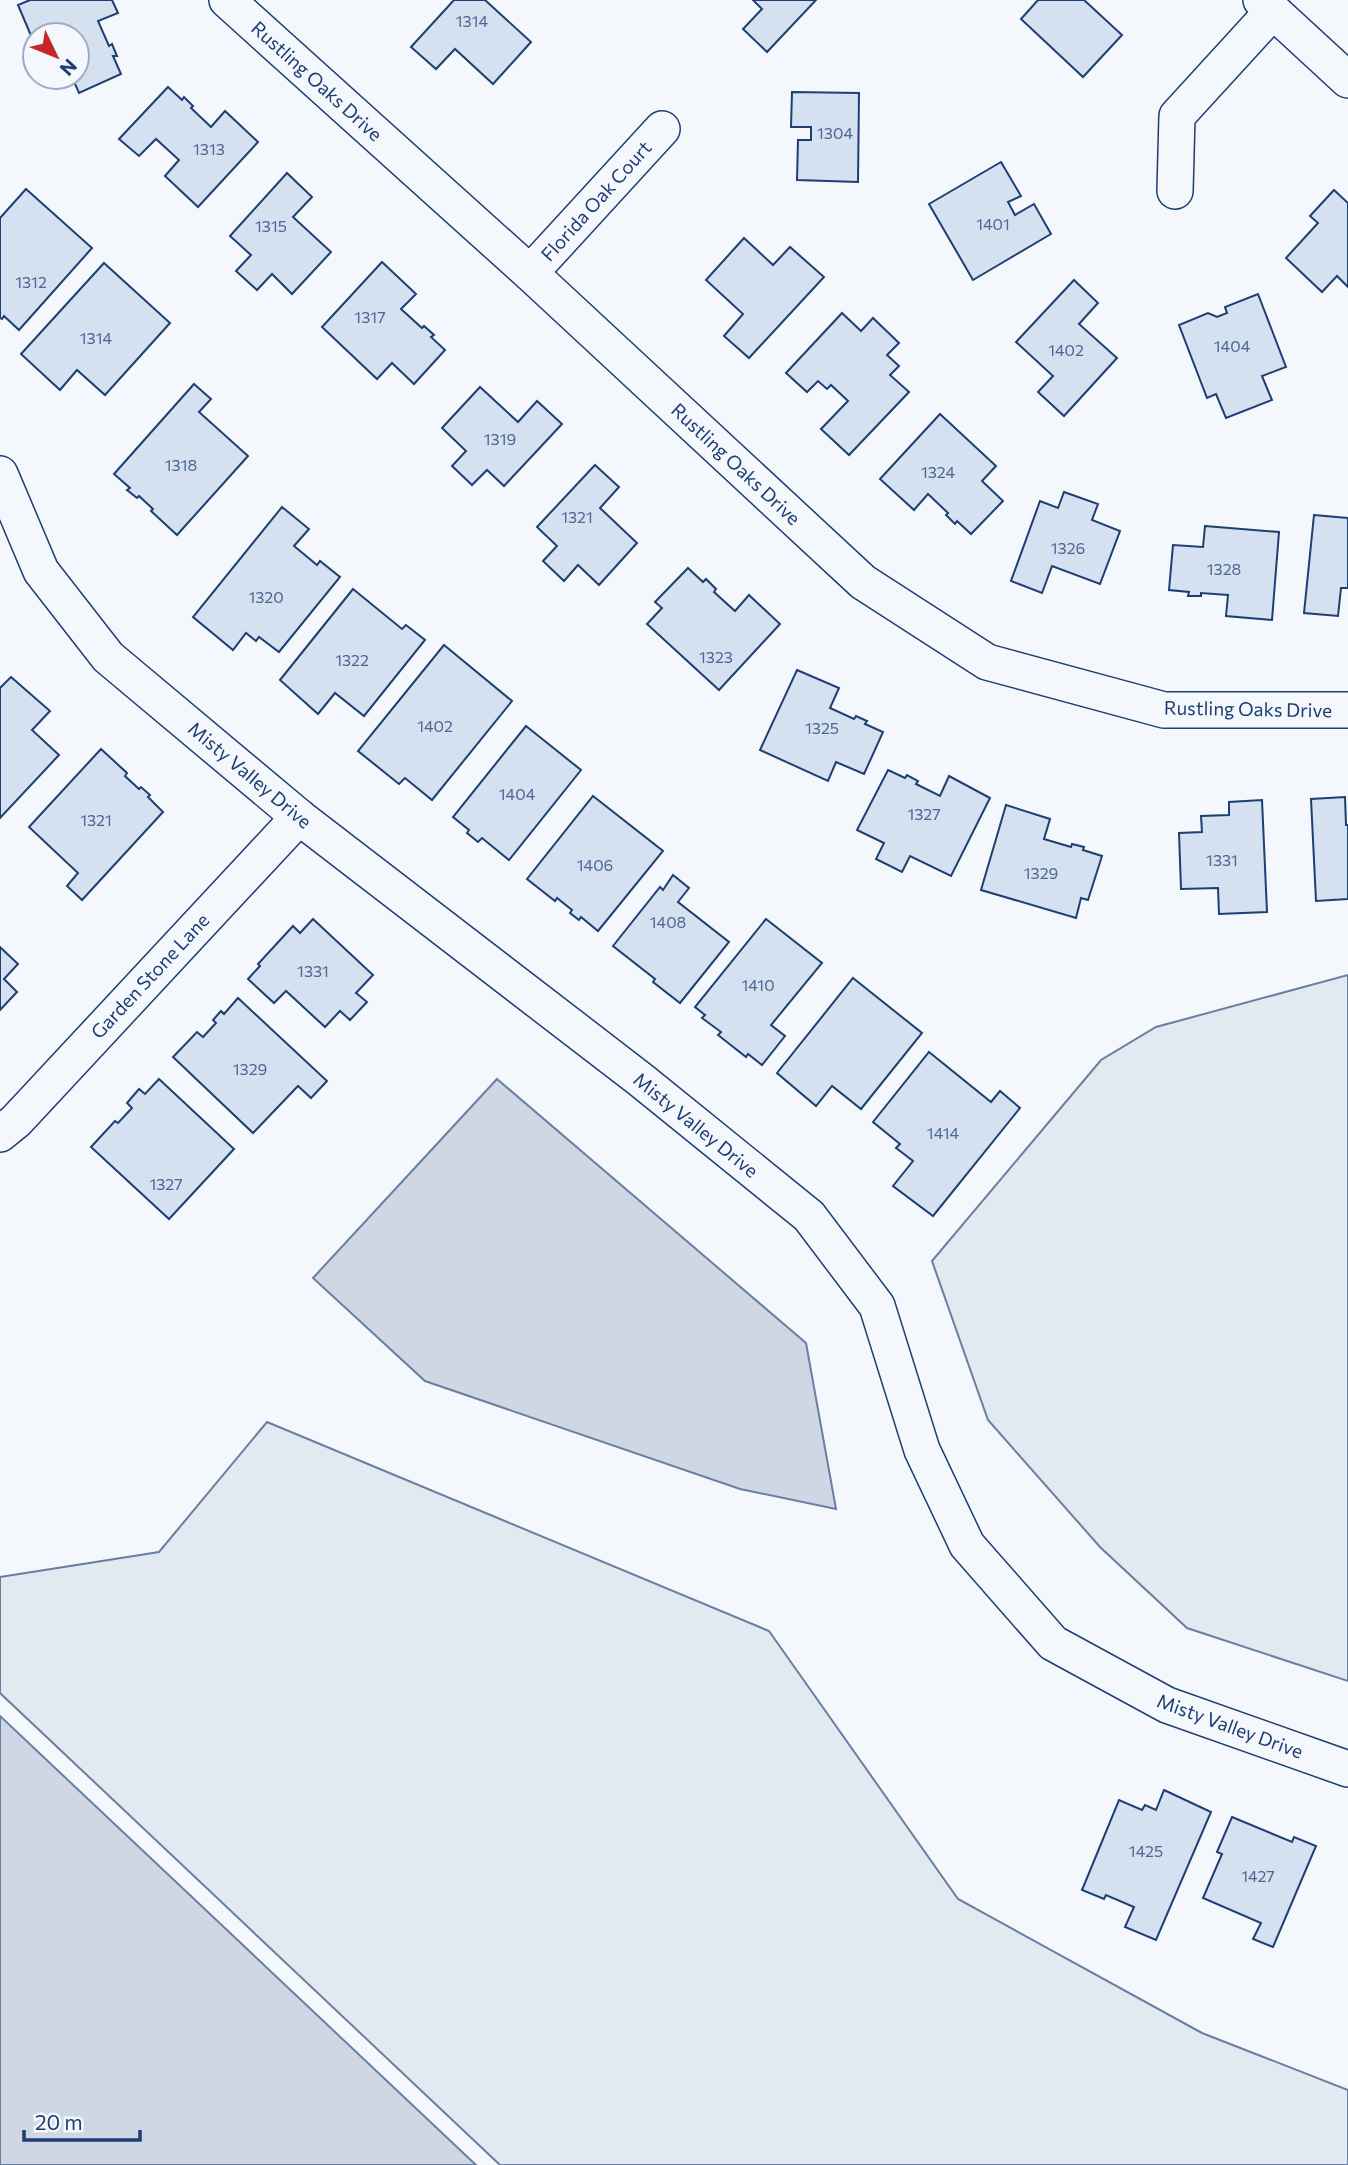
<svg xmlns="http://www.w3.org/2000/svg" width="1348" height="2165" font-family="Commissioner,sans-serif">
<rect width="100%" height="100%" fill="#f4f7fb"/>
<g fill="#e3e9f0" stroke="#687fa3" stroke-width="2">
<path d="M1348,975V1681L1187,1628L1100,1547L988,1420L932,1261L1101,1060L1156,1027Z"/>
<path d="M267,1422L769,1631L958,1899L1202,2033L1348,2090V2165H500L0,1693V1577L159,1552Z"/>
</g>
<g fill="#cfd7e4" stroke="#687fa3" stroke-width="2">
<path d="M497,1079L806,1343L836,1509L740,1489L425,1381L313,1278Z"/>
<path d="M0,1716L476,2165H0Z"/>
</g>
<g fill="#d5e0f0" stroke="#1d3f73" stroke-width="2">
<path d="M30,0H112L118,13L98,21L109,46L112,44L117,56H113L121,74L79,93L72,77H77V35H35V45L18,5Z"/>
<path d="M454,0H485L531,42L493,84L455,49L436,69L411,47Z"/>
<path d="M753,0H816L767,52L743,29L762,9Z"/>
<path d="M1038,0H1084L1122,35L1083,77L1021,19Z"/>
<path d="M168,87L182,100L184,97L193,106L191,108L211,127L225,111L258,142L198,207L165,176L179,160L156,139L139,156L119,139Z"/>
<path d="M792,92L859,93L858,182L797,180L798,140H811V127H791Z"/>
<path d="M1001,162L1021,196L1008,202L1015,215L1034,204L1051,234L973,280L929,204Z"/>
<path d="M287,173L312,197L293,217L331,252L292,294L272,274L257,290L236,271L251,255L230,236Z"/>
<path d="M26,189L92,248L19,330L4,316L2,319L0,318V218Z"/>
<path d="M1334,190L1348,203V287L1337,276L1322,292L1286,258L1318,223L1310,216Z"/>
<path d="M744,238L773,265L790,247L824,277L749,358L724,336L743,314L706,280Z"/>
<path d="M382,262L416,294L401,309L422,328L424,326L434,335L431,337L445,350L414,384L392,363L377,379L322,327Z"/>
<path d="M104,263L170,323L105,395L77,370L60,390L21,354Z"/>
<path d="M1074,280L1098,303L1079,324L1117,358L1064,416L1038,392L1053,376L1016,342Z"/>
<path d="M1258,294L1286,367L1262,376L1272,400L1226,418L1216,394L1207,398L1179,325L1208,313L1217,317L1227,313L1225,307Z"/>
<path d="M842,313L861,331L873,318L899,343L887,355L899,366L890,375L909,392L849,455L821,429L848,401L831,385L827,389L818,381L807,392L786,373Z"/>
<path d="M194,384L211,399L199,412L248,456L177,535L151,511L153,509L139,496L137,498L127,490L130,488L114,474Z"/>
<path d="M480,387L518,422L537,401L562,424L504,486L487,470L472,485L452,466L466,451L442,428Z"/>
<path d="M940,414L996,466L982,481L1003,501L971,534L957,521L955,524L946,515L948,513L928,494L914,510L880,479Z"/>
<path d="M595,465L619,487L600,508L637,543L599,585L578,565L564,581L543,561L557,546L537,527Z"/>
<path d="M1064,492L1098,504L1092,520L1120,531L1100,584L1052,566L1042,593L1011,581L1040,501L1058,508Z"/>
<path d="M282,507L309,529L294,546L317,565L320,561L340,577L279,652L259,637L256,641L246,633L233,650L193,617Z"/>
<path d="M1314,515L1348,518V588H1341L1338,616L1304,613Z"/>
<path d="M1205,526L1279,532L1272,620L1226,616L1228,595L1201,593V596H1188L1189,592L1169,590L1173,545L1203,547Z"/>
<path d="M688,568L703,582L706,579L716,589L714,592L735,611L749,595L780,624L719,690L647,624L662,608L655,602Z"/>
<path d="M353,589L402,629L406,625L425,640L364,716L335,693L318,714L280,680Z"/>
<path d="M444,645L512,701L432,800L405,778L399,784L358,751Z"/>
<path d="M797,670L839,688L830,708L854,719L856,716L867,721L865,724L883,732L864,774L836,762L828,781L760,750Z"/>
<path d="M11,677L50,711L32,730L59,755L0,818V688Z"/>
<path d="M526,726L581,770L509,860L482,838L478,842L467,833L469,830L453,817Z"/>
<path d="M101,749L127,773L125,776L139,789L141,787L150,795L148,797L163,812L82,900L67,886L78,873L29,827Z"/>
<path d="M888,770L905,778L907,775L918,781L916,784L940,796L949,776L990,798L951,876L910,856L902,872L876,859L884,843L857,830Z"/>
<path d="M593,796L663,851L598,931L581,917L579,920L570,913L572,910L557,898L555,901L527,879Z"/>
<path d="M1345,797L1346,825H1348V899L1316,901L1311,799Z"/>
<path d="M1262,800L1267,912L1219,914L1218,888L1181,889L1179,833L1202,832L1201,816L1229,815V802Z"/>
<path d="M1006,805L1050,819L1044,839L1071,847L1072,844L1084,847L1083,850L1102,856L1088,900L1081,898L1076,918L981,890Z"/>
<path d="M673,875L689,888L678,902L729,942L680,1003L653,982L655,979L613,946L660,887L663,890Z"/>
<path d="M313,919L373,975L356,993L367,1002L350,1020L340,1011L325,1027L286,991L274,1003L248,979L260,966L258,964L293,926L300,933Z"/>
<path d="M766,919L822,963L771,1025L785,1036L762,1065L748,1054L746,1057L718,1035L721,1032L702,1018L705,1015L695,1007Z"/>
<path d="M0,947L18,964L4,979L17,992L0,1010Z"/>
<path d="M853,978L922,1033L861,1109L832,1086L816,1106L777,1073Z"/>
<path d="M238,998L327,1081L311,1098L298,1086L253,1133L173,1057L197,1032L203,1037L216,1023L213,1020L221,1011L224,1014Z"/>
<path d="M929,1052L991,1102L1000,1091L1020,1108L933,1216L893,1186L913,1161L896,1148L900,1144L873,1122Z"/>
<path d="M159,1079L234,1149L169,1219L91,1147L115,1121L118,1123L132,1108L127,1103L139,1089L145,1094Z"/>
<path d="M1164,1790L1211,1812L1156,1940L1125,1927L1134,1907L1106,1895L1104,1899L1082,1890L1119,1800L1142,1810L1145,1805L1156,1810Z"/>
<path d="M1232,1817L1292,1842L1294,1837L1316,1846L1273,1947L1253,1939L1261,1923L1203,1898L1222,1854L1217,1852Z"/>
</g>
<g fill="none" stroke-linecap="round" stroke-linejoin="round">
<g stroke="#1d3f73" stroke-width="38">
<g id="minor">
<path d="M227,0L530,273L863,582L987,662L1164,710H1348"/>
<path d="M1261,0L1348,80"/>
<path d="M1175,191L1177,116L1273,11"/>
<path d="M530,273L662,129"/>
<path d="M0,474L41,571L108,657L299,817L641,1080L809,1216L877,1306L922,1450L967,1545L1053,1643L1167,1705L1348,1769"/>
<path d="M0,1134L16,1121L299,817"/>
</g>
</g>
<use href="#minor" stroke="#f4f7fb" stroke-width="35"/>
</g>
<g text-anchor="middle" stroke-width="5" stroke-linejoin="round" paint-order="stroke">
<g font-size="16" fill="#4b6792">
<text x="472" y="27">1314</text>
<text x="835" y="139">1304</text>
<text x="209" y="155">1313</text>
<text x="993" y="230">1401</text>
<text x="271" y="232">1315</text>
<text x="31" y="288">1312</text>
<text x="370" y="323">1317</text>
<text x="96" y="344">1314</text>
<text x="1232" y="352">1404</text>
<text x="1066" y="356">1402</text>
<text x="500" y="445">1319</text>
<text x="181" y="471">1318</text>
<text x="938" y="478">1324</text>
<text x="577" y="523">1321</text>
<text x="1068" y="554">1326</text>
<text x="1224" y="575">1328</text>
<text x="266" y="603">1320</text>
<text x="716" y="663">1323</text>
<text x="352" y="666">1322</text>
<text x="435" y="732">1402</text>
<text x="822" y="734">1325</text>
<text x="517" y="800">1404</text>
<text x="924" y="820">1327</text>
<text x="96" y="826">1321</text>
<text x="1222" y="866">1331</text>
<text x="595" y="871">1406</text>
<text x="1041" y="879">1329</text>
<text x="668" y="928">1408</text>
<text x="313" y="977">1331</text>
<text x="758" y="991">1410</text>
<text x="250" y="1075">1329</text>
<text x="943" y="1139">1414</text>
<text x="166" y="1190">1327</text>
<text x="1146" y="1857">1425</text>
<text x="1258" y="1882">1427</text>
</g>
<g font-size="19" fill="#1d3f73" stroke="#f4f7fb">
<text transform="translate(317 81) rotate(42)" y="7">Rustling Oaks Drive</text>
<text transform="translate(596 201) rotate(-48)" y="7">Florida Oak Court</text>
<text transform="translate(736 464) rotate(43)" y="7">Rustling Oaks Drive</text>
<text transform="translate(1248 709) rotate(1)" y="7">Rustling Oaks Drive</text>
<text transform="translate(250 775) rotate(40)" y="7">Misty Valley Drive</text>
<text transform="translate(150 976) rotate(-47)" y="7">Garden Stone Lane</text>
<text transform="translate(696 1125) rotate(39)" y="7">Misty Valley Drive</text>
<text transform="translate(1230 1726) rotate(20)" y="7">Misty Valley Drive</text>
</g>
</g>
<g transform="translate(56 56) rotate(133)"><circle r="33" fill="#f4f7fb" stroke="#9eadc5" stroke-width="2"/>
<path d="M0-5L12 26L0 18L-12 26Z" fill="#c62828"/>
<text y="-10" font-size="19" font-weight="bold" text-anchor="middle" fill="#1d3f73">N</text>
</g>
<path d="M24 2130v10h116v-10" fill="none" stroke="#1d3f73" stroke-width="3.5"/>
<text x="35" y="2130" font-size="21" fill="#1d3f73" stroke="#f4f7fb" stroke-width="5" paint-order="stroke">20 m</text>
</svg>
